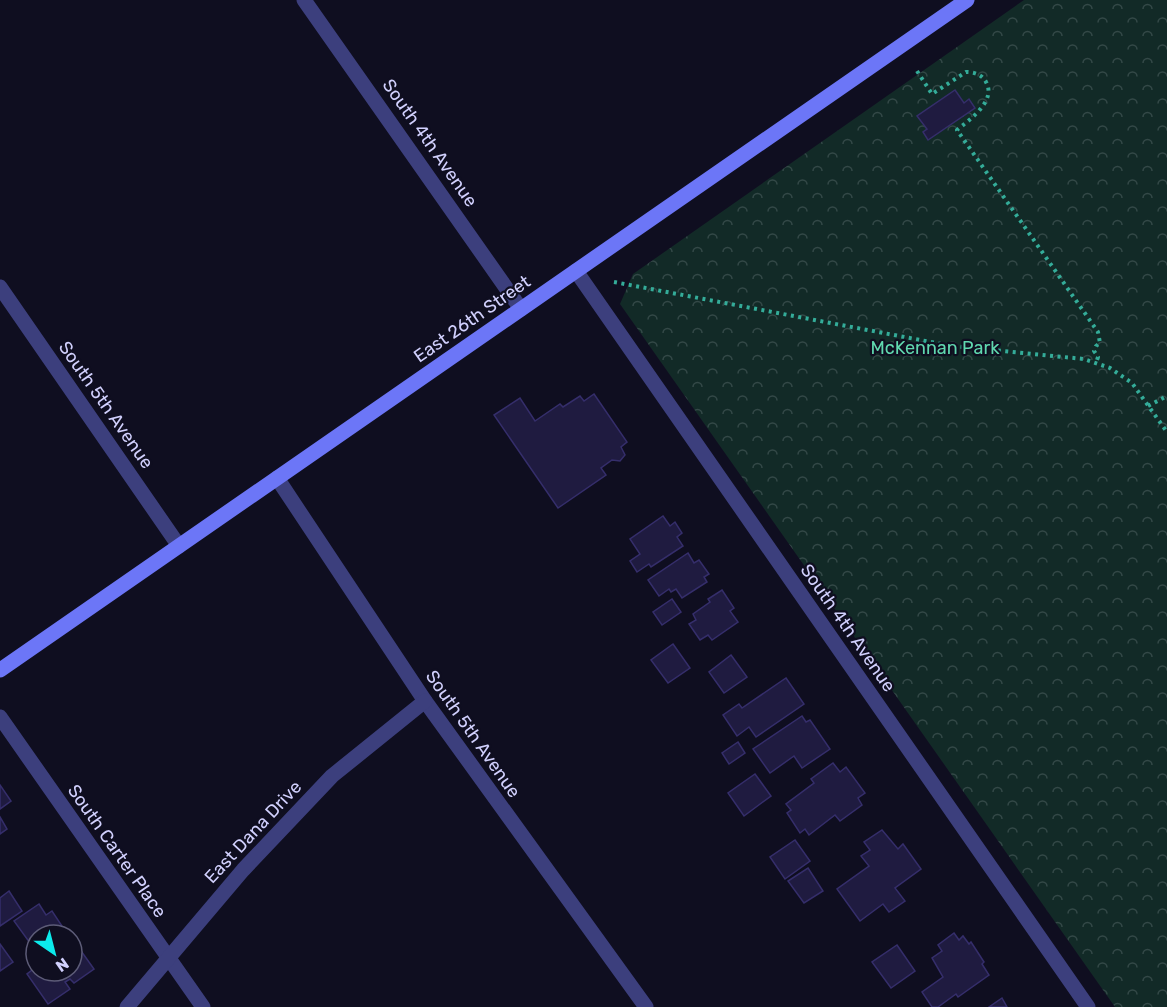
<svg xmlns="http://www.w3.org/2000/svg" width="1167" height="1007" font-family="Rubik,sans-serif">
<defs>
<pattern id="forest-crowns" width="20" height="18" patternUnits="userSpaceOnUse" patternTransform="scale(1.5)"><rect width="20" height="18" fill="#122a27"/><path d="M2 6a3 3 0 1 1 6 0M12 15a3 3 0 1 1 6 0" fill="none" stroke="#334847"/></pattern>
</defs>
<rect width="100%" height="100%" fill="#0f0e20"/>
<path fill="url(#forest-crowns)" d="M1024,0H1167V1007H1115L620,304L633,274Z"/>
<g fill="#1f1b40" stroke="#352e6b" stroke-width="1.5">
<path d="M955,90L964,103L969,99L975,108L928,140L923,132L927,129L917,116Z"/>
<path d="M594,394L627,442L621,447L625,455L620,461L612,460L601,468L606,475L558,508L494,415L520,398L535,421L560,404L563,407L580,396L584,401Z"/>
<path d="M663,516L670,526L675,522L682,533L677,537L683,546L651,567L649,564L637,572L630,561L640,554L630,539Z"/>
<path d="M688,553L694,563L699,560L709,574L704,577L707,582L682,598L676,589L671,592L669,589L659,596L648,580Z"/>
<path d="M722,590L734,608L730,611L738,622L712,640L708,635L700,640L689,624L696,620L693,614L710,602L708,599Z"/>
<path d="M672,599L681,612L662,625L653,612Z"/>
<path d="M673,644L690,668L668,683L651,660Z"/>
<path d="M731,655L747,677L724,693L709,672Z"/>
<path d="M786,678L804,704L756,737L749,727L737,736L723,715L739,704L742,708Z"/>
<path d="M802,716L806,722L810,720L830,749L802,768L794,756L770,773L753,749Z"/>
<path d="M738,742L745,753L729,764L722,753Z"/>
<path d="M833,763L840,772L846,767L865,793L858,798L862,805L840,821L835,815L809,835L805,829L800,833L787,813L791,810L786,804L814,783L811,779Z"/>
<path d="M755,774L771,796L744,816L728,793Z"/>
<path d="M0,785L11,801L0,809Z"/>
<path d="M0,817L7,829L0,834Z"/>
<path d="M882,830L898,849L903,844L921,869L895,888L905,901L889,912L883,904L860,921L837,889L869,866L861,856L870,850L864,842Z"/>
<path d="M795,840L810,861L785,879L770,857Z"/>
<path d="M808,868L823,891L804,903L788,881Z"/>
<path d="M9,891L22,911L0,926V898Z"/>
<path d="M39,904L46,915L52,911L64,929L57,935H36L35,950L14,921Z"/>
<path d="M954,933L959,940L963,936L969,944L971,942L984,962L982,964L989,975L958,997L956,994L938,1007H932L922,992L943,977L932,958L942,951L938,945Z"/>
<path d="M74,941L94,969L74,983L70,979L65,982L70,989L48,1004L27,974L36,967V971H72V942Z"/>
<path d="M0,944L13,962L0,971Z"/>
<path d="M897,945L915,971L891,988L872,962Z"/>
<path d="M1002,998L1007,1007H989Z"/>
</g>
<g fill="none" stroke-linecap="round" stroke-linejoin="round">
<g stroke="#34ac99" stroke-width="4" stroke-dasharray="3 4.5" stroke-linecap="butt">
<path d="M917,71L932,94L966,72C973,72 982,74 986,82C997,101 969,120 957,130L1098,332L1100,343L1096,346L1094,351L1098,357L1096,363"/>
<path d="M614,282L952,346L1084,359L1110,368L1132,383L1167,432"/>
<path d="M1148,406L1167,396"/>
</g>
<g stroke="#3c3f7d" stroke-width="15">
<path d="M304,0L521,309"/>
<path d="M0,287L179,546"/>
<path d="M277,478L425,701L646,1007"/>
<path d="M0,717L203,1007"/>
<path d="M127,1007L243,870L332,776L425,701"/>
</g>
<path stroke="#3c3f7d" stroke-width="15" d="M576,271L1088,1007"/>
<path stroke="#6c76f7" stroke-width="15" d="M0,670L967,0"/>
</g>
<g text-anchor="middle" stroke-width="4.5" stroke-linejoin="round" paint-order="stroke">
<g font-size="18" fill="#d1d0fd" stroke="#0f0e20">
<text transform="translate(430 143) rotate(55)" y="6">South 4th Avenue</text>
<text transform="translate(472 319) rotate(-35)" y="6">East 26th Street</text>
<text transform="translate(106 405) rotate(55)" y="6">South 5th Avenue</text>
<text transform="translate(848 628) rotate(55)" y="6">South 4th Avenue</text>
<text transform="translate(473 734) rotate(55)" y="6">South 5th Avenue</text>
<text transform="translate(253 832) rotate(-47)" y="6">East Dana Drive</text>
<text transform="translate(117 851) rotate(55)" y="6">South Carter Place</text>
</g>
<g font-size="18" fill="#60d8af" stroke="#0f0e20">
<text x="935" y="354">McKennan Park</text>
</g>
</g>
<g transform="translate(54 953) rotate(145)"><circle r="28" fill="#0f0e20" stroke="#5d5c78" stroke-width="1.5"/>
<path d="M0-4.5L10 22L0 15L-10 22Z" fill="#0cebec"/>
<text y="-9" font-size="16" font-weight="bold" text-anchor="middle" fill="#d1d0fd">N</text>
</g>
</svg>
